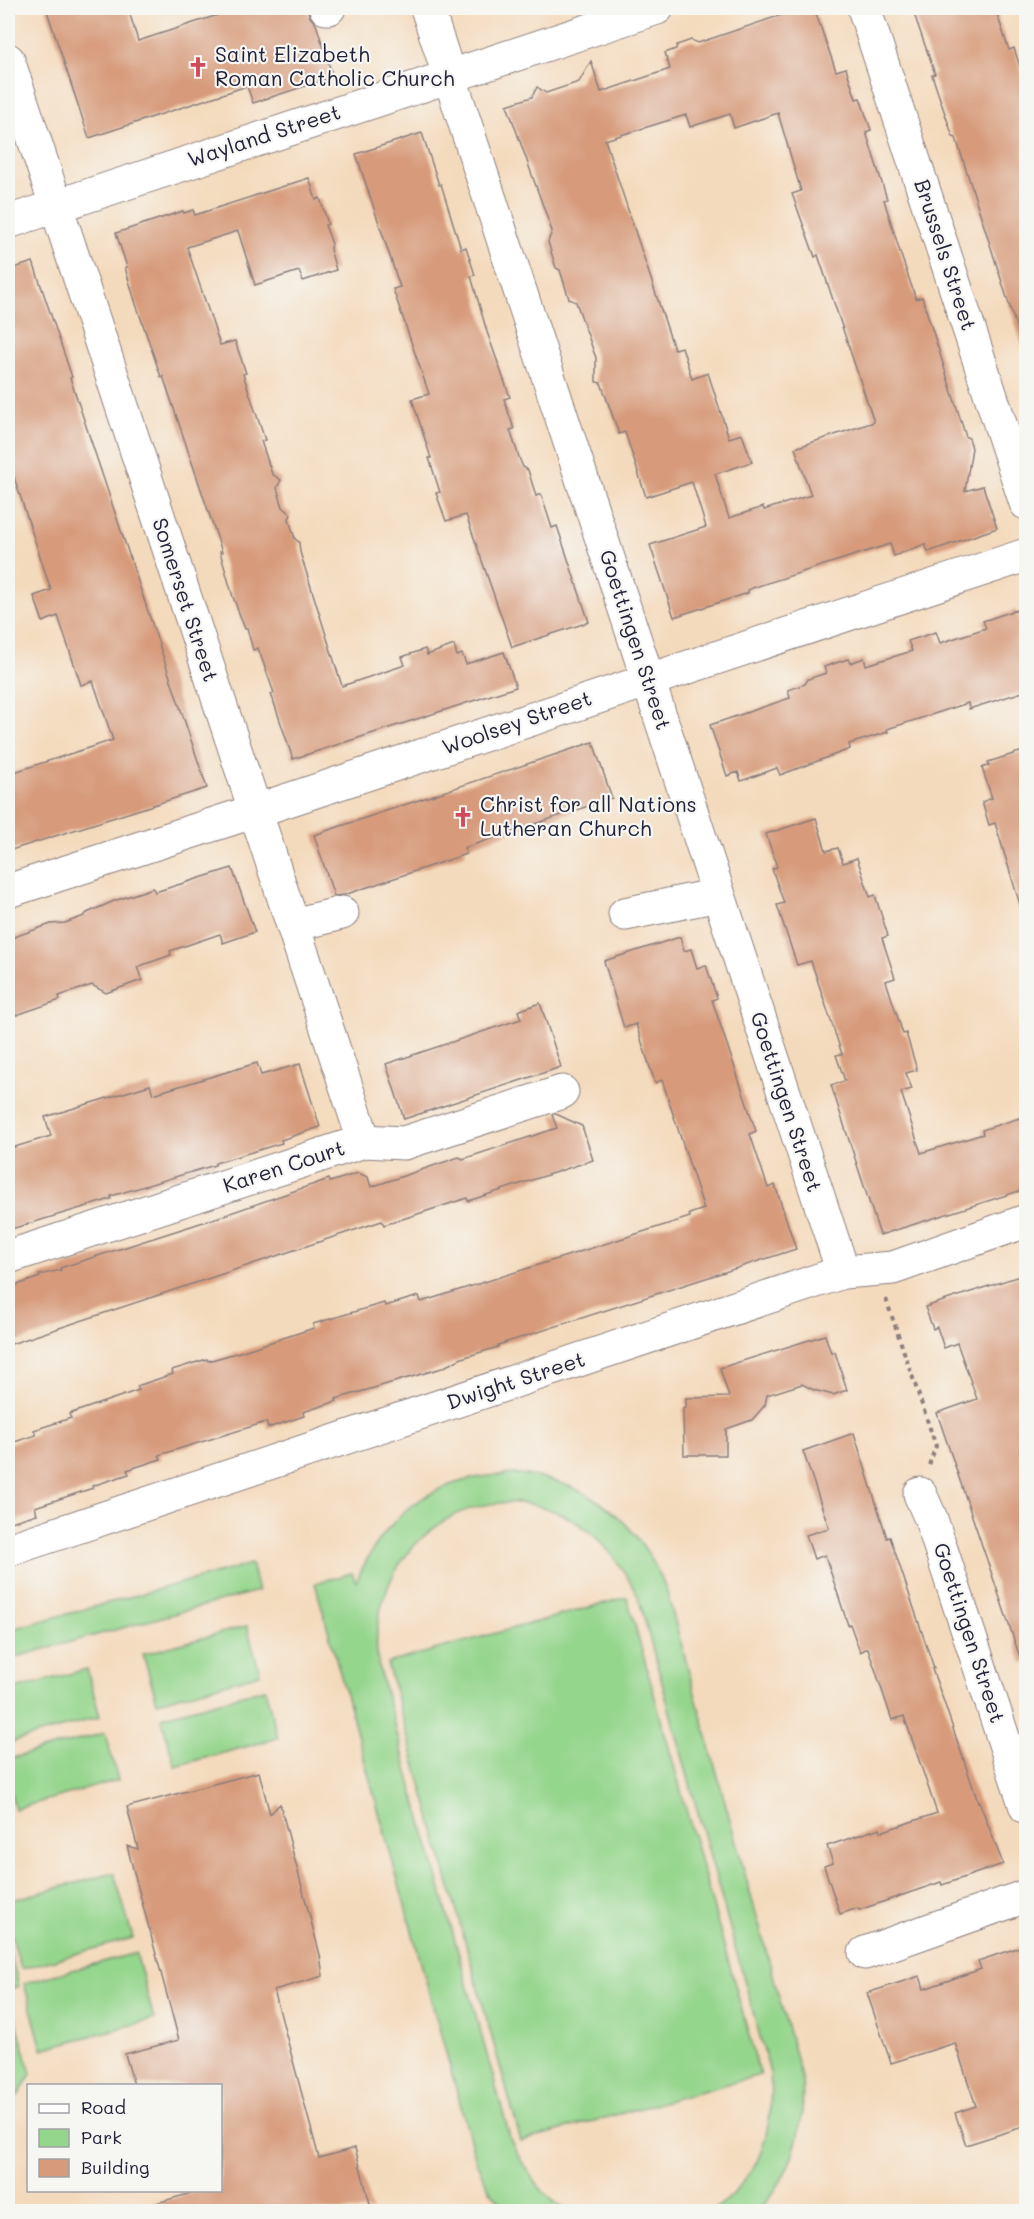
<svg xmlns="http://www.w3.org/2000/svg" width="1034" height="2219" font-family="Mali,sans-serif">
<rect width="100%" height="100%" fill="#f6f6f2"/>
<filter id="ink" filterUnits="userSpaceOnUse"><feTurbulence type="fractalNoise" baseFrequency=".0167" numOctaves="2"/><feDisplacementMap in="SourceGraphic" scale="12" xChannelSelector="R" yChannelSelector="G"/><feConvolveMatrix kernelMatrix="1 2 1 2 8 2 1 2 1" color-interpolation-filters="sRGB"/></filter>
<filter id="wash" filterUnits="userSpaceOnUse"><feTurbulence type="fractalNoise" baseFrequency=".008" numOctaves="4" result="noise"/><feDisplacementMap in="SourceGraphic" scale="24" xChannelSelector="R" yChannelSelector="G"/><feGaussianBlur stdDeviation="1.35" result="paint"/><feColorMatrix in="noise" values="0 0 0 0 0 0 0 0 0 0 0 0 0 0 0 0 0 1.4 0 .05"/><feComposite in="paint" operator="in"/></filter>
<g filter="url(#wash)">
<rect width="100%" height="100%" fill="#f4dabc"/>
<g fill="#95d68d" stroke="#5c7c64" stroke-width="1.5">
<path d="M519,1474C593,1483 638,1521 666,1589L802,2080C806,2127 791,2178 758,2211H712C762,2176 774,2132 770,2073L638,1596C621,1564 601,1535 569,1518C466,1464 359,1561 379,1669L511,2141C525,2169 540,2195 567,2211H508L491,2192L477,2164L315,1583L352,1573L356,1582C388,1508 439,1474 519,1474Z"/>
<path d="M251,1564L258,1591L8,1659V1630Z"/>
<path d="M627,1597L760,2075L521,2141L387,1663Z"/>
<path d="M247,1626L260,1674L157,1702L143,1654Z"/>
<path d="M87,1669L100,1717L8,1743V1691Z"/>
<path d="M265,1689L278,1738L175,1766L161,1717Z"/>
<path d="M105,1733L118,1780L15,1809L8,1781V1759Z"/>
<path d="M114,1873L133,1938L21,1969L8,1922V1901Z"/>
<path d="M8,1945L19,1986L8,1990L31,2074L18,2096L8,2098Z"/>
<path d="M136,1953L154,2019L42,2049L24,1983Z"/>
</g>
<g id="blocks">
<g fill="#d79b7c" fill-rule="evenodd">
<path d="M46,8H128L138,41L224,13L222,8H307L310,17L316,24L333,77L253,103L247,86L89,138Z"/>
<path d="M802,8H814L836,71L846,68L856,99L860,98L871,130L866,132L887,199L884,200L901,255L916,299L922,297L966,437L969,438L972,448L965,491L983,486L997,528L928,552L925,544L894,556L890,544L752,588L748,590V593L674,617L650,545L706,527L692,482L646,497L625,432L619,434L601,383L596,382V358L576,302L569,299L560,270L556,268L548,242L552,231L507,105L532,97L537,87L546,93L579,82L591,61L601,92L670,69L665,53L676,49L677,45L691,40L698,43ZM778,113L801,191L792,194L815,257L818,255L874,422L795,448L811,495L764,510L763,507L729,518L715,474L752,462L742,434L729,438L708,373L692,379L682,347L674,349L605,140L686,115L690,127L730,114L734,128Z"/>
<path d="M912,8H995L1009,50L1014,48L1026,85V116L1020,119L1026,138V344L1022,345L956,138L953,137L943,108L932,75L935,74Z"/>
<path d="M422,133L439,185L441,184L461,249L466,247L475,275L471,276L487,332L510,397L504,399L514,429L510,430L520,460L523,467L528,470L536,496L541,494L552,528L557,526L589,622L512,647L466,515L446,521L436,493L440,492L429,458H431L412,399L429,394L393,289L400,287L356,154Z"/>
<path d="M309,178L316,200L320,198L328,224L325,225L332,244L330,249L336,270L303,281L299,271L255,285L238,231L187,247L220,345L235,341L246,373L243,374L265,440L261,441L272,474L281,480L277,488L283,507L291,514L289,519L295,539L299,542L300,552L342,686L405,665L402,657L425,649L427,655L454,645L457,656L462,654L466,664L504,652L516,687L293,759L271,694L274,693L258,648L253,650L247,628L245,629L233,597L220,552H222L163,376L161,377L136,304L125,268L127,267L116,233L183,211L184,213L193,210L195,215Z"/>
<path d="M33,262L72,377L70,378L207,788L8,851V774L113,740L93,681L81,685L58,616L43,622L34,596L51,590L8,459V270Z"/>
<path d="M1016,610L1026,642V691L969,709L968,703L887,729L888,732L849,744L850,749L780,775L777,768L741,781L738,772L727,776L710,725L790,698L788,690L805,684L808,679L826,673L824,667L848,659L850,663L864,658L866,665L912,651L908,641L936,632L940,643L986,628L983,621Z"/>
<path d="M593,742L612,798L464,848L466,854L344,895L334,896L314,835Z"/>
<path d="M1026,750V907L1021,908L995,823L989,825L982,802L992,798L982,768L989,765L988,762Z"/>
<path d="M816,818L826,851L838,848L843,863L857,858L870,897L875,895L888,936L882,938L895,978L886,981L903,1034L906,1033L917,1070L906,1073L912,1089L901,1092L921,1153L983,1134L982,1130L1026,1116V1189L880,1235L831,1085L845,1081L836,1055L842,1054L811,961L797,965L777,905L784,903L772,869L777,867L766,834Z"/>
<path d="M232,868L255,932L223,943L220,934L170,951L171,955L137,967L142,980L106,993L92,985L59,996L60,1000L8,1018V939L51,924L65,923L84,916L87,913L114,901L153,888L155,892Z"/>
<path d="M680,937L684,951L691,949L697,968L706,965L717,998L712,1000L756,1131L750,1134L768,1188L775,1185L796,1249L498,1345V1347L462,1358L442,1368L336,1399L337,1401L303,1412L304,1416L268,1428L266,1422L159,1455L161,1459L127,1470L129,1474L92,1486L93,1488L35,1507L37,1514L8,1523V1444L36,1435L34,1430L71,1418L69,1414L139,1390L137,1386L173,1374L172,1370L207,1359L208,1361L243,1351L314,1328L313,1324L384,1303L385,1306L419,1296L421,1302L690,1217L689,1214L704,1209L662,1080L655,1083L636,1024L624,1028L604,961Z"/>
<path d="M540,1003L561,1067L404,1119L386,1064L521,1019L518,1011Z"/>
<path d="M257,1063L261,1075L300,1064L320,1127L281,1140L282,1143L215,1163V1165L111,1196V1199L8,1230V1149L51,1136L45,1117L150,1085L153,1094Z"/>
<path d="M556,1114L582,1126L593,1160L468,1201L467,1198L384,1225L382,1221L8,1345V1288L40,1277L39,1275L61,1270L60,1268L213,1219L329,1179L330,1182L358,1173L368,1177L371,1187L459,1157L463,1159L557,1128L552,1115Z"/>
<path d="M1026,1274V1450L1020,1452L1026,1472V1663H1022L937,1413L977,1399L957,1343L944,1348L937,1327L933,1329L925,1307Z"/>
<path d="M825,1335L831,1353L835,1352L847,1390L833,1395L814,1390L802,1384L767,1395L765,1405L752,1420L726,1429V1455H684L683,1408H686V1398L729,1397L720,1368Z"/>
<path d="M854,1433L887,1538L890,1537L934,1668L932,1669L944,1702L978,1802L979,1801L1003,1864L942,1885L941,1882L859,1910L858,1908L840,1914L824,1866L833,1863L827,1846L880,1828L881,1832L937,1813L904,1716L892,1720L868,1648L860,1652L850,1624L848,1625L825,1555L814,1559L806,1535L829,1528L803,1451Z"/>
<path d="M259,1772L270,1814L280,1804L320,1955L323,1976L274,1990L319,2158L355,2148L372,2211H154L153,2204L202,2190H220V2085H134L125,2054L179,2040L127,1846L138,1849L127,1807Z"/>
<path d="M1026,1945V2126L966,2145L955,2113L976,2106L955,2043L891,2063L867,1993L920,1976L924,1989L981,1969L978,1961Z"/>
</g>
</g>
</g>
<g filter="url(#ink)">
<use href="#blocks" fill-opacity="0" stroke="#8b7e7c" stroke-width="1.5"/>
<g fill="none" stroke-linecap="round" stroke-linejoin="round">
<g stroke="#8b7e7c" stroke-width="35">
<g id="minor">
<path d="M326,8H329"/>
<path d="M427,8L843,1272"/>
<path d="M864,8L1026,503"/>
<path d="M8,60L364,1141"/>
<path d="M8,222L657,8"/>
<path d="M8,891L255,811L1026,555"/>
<path d="M625,914L718,895"/>
<path d="M293,925L342,913"/>
<path d="M8,1257L364,1141L404,1143L562,1092"/>
<path d="M920,1494L931,1519L1026,1807"/>
<path d="M8,1550L843,1272L893,1268L1026,1221"/>
<path d="M865,1953L1026,1896"/>
</g>
</g>
<path stroke="#8b7e7c" stroke-width="4" stroke-dasharray="4.5 4.5" stroke-linecap="butt" d="M886,1299L936,1446L929,1465"/>
<use href="#minor" stroke="#fff" stroke-width="33"/>
</g>
</g>
<defs>
<g id="church-bare" transform="scale(1.62)"><path d="M-1.2-6h2.4v3.5h3.3v2.4h-3.3V6h-2.4V-.1h-3.3v-2.4h3.3Z" fill="#d1495b" stroke="#f6f6f2" stroke-width="2.5" paint-order="stroke"/></g>
</defs>
<g fill-rule="evenodd">
<use href="#church-bare" x="198" y="67"/>
<use href="#church-bare" x="463" y="817"/>
</g>
<g text-anchor="middle" stroke-width="4.5" stroke-linejoin="round" paint-order="stroke">
<g font-size="21" fill="#22223b" stroke="#f6f6f2" text-anchor="start">
<text x="215" y="62">Saint Elizabeth<tspan x="215" dy="24">Roman Catholic Church</tspan></text>
<text x="480" y="812">Christ for all Nations<tspan x="480" dy="24">Lutheran Church</tspan></text>
</g>
<g font-size="21" fill="#22223b" stroke="#f6f6f2">
<text transform="translate(264 136) rotate(-18)" y="7">Wayland Street</text>
<text transform="translate(945 255) rotate(72)" y="7">Brussels Street</text>
<text transform="translate(185 600) rotate(72)" y="7">Somerset Street</text>
<text transform="translate(635 640) rotate(72)" y="7">Goettingen Street</text>
<text transform="translate(517 723) rotate(-19)" y="7">Woolsey Street</text>
<text transform="translate(786 1102) rotate(72)" y="7">Goettingen Street</text>
<text transform="translate(284 1167) rotate(-18)" y="7">Karen Court</text>
<text transform="translate(516 1381) rotate(-18)" y="7">Dwight Street</text>
<text transform="translate(969 1633) rotate(72)" y="7">Goettingen Street</text>
</g>
</g>
<rect width="1034" height="2219" fill="none" stroke="#f6f6f2" stroke-width="30"/>
<rect x="27" y="2084" width="195" height="108" fill="#f6f6f2" stroke="#a1a1a9" stroke-width="1.5"/>
<rect x="39" y="2104" width="30" height="9" fill="#ffffff" stroke="#a1a1a9" stroke-width="1.5"/>
<text x="81" y="2114" font-size="18" fill="#22223b">Road</text>
<rect x="39" y="2129" width="30" height="18" fill="#95d68d" stroke="#a1a1a9" stroke-width="1.5"/>
<text x="81" y="2144" font-size="18" fill="#22223b">Park</text>
<rect x="39" y="2159" width="30" height="18" fill="#d79b7c" stroke="#a1a1a9" stroke-width="1.5"/>
<text x="81" y="2174" font-size="18" fill="#22223b">Building</text>
</svg>
